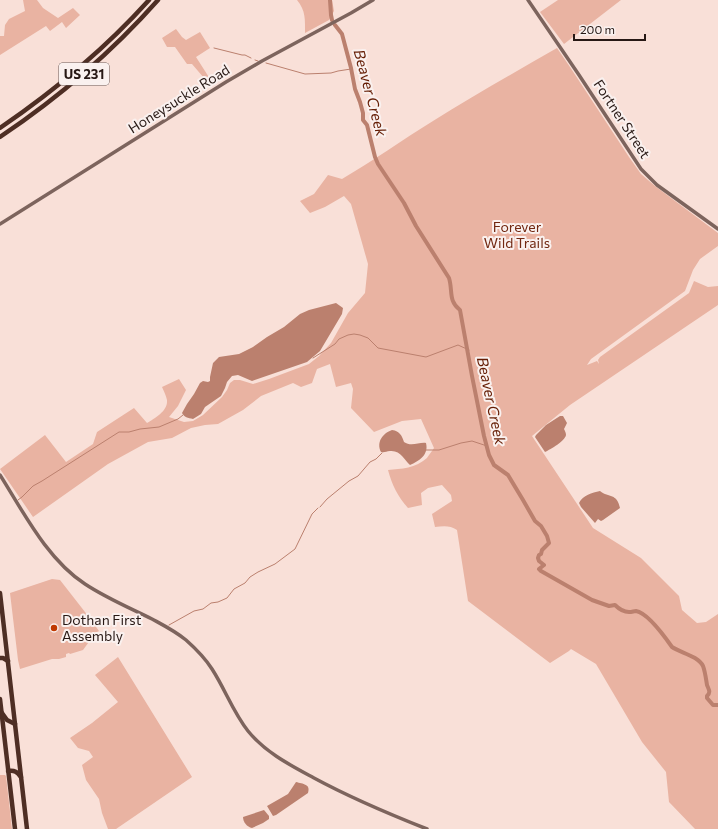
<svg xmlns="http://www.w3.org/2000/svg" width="718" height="829" font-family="Commissioner,sans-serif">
<rect width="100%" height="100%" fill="#f9e0d8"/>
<g fill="#e9b3a2">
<path d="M23,0H37L43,8L58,18L73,8L80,15L66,28L62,22L50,31L46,26L0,55V36H4L5,25L9,19L25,11Z"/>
<path d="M297,0H332L334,11L329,20L305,33C305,20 306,11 297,0Z"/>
<path d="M558,0H621L564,44L540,12Z"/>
<path d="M176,29L182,37L186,40L200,32L210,48L196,57L212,82V85L208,87L205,83L204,78L192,64H187L175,47H167L162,38Z"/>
<path d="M557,48L570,67L629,157L641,174L655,186L718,233V246L700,259L693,270L685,291L591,359L587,365L597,361L599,364L598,360L600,357L689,293L694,281L708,287L718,286V305L570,405L532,436L593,528L641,558L679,596L682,610L697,623L706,622L718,614V829H695L669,802L666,772L642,742L596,664L571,649L569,651L550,663L468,601L457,530C450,525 443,526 435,527L432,514L452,501L451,495L442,485L428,488L421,493L422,505L408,508C398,497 392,485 388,470C401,469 416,468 427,458C429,455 432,451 434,448L421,419L402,421L374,432L351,408L353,389L351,383L336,387L330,364L317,369L312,383L301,387L293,383L261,396L243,410L218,424L205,425L191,428L172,438L148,442L108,464L33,517L0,469L45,435L66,462L93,444L97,432L134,408L147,423C155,418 168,411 167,400C166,396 164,391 162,387L179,379L186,390L178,406L169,417L184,422L193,421L203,415L222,397L227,390L230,383L234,380H240L253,384L269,379L309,364L319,356L331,343L348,313L365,293L368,264L351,204L344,196L325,207L310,213L300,201L314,194L328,175L342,179C373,161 402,140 433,121C473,96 515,72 557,48Z"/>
<path d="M52,579L60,580L85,612L99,631L97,632L96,636L91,639L83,650L70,654L69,653L66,654V657L59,659H52L20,669L18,660L10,593Z"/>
<path d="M118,657L192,777L116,829H108L102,813L99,799L86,780L82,765L93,757L89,751L78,748L70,738L92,723L118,702L95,675Z"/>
<path d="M0,775H5L6,776L12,829H0Z"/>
</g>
<g fill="#bb806e">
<path d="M336,303L343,308L342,314L320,351L307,362L252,381L238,375L232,376L227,382L225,388L221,396L205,407L201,414L193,419C188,418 184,417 182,413L187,404L194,394L200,383L203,381L208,382L210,381V377L213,363L219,357L239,354L253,347L267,337L284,327L300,314L309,310Z"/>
<path d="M560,416H563L567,423L564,429C565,431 566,433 566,435C565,441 551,449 545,452L535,437L536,435L546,425Z"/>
<path d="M392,430C400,431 402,436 404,442C411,447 419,442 426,443C429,455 419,461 410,465C404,460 401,450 390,451C386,451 385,453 381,452C376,442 383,433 392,430Z"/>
<path d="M600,491C609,498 617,493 620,508L603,520L601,521L598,519L595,523L581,507L579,503C583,495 592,493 600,491Z"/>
<path d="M296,782C303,784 311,784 308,793L276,815L273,816L267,806L288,794Z"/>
<path d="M264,810L269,816V819L263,823L252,828C247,827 243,822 243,817Z"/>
</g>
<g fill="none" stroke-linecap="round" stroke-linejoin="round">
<g stroke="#bb806e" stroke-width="1">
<path d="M214,48L242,55H245L251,58"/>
<path d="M255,60L258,61"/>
<path d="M266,63L305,74L331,73L338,71L351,69"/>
<path d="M313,358L335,344L339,339L348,335L354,334L360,335L368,338L378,348L426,357L458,345L469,350"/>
<path d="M426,450H439L461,443L472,441L487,446"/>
<path d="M18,500L22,497L33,486L42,481L119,432H129L140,429L159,427L178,419L183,415"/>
<path d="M320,507L327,499L349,481L358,476L370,462L376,459L382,453"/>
<path d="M169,625L194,611L203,609L211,603L218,602L227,598L234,589L245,583L250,577L258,572L275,564L295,549L312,514L318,508"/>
</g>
<g stroke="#bb806e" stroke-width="4">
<path d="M330,0L331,15L332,20"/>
<path d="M335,25L342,34L351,68L355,89L360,102L363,113V120L367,125L375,157L378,164L404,203L416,226L449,278C453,291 448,301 460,310L472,376L484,436L489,455L494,465L508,475L523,500L535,521L541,526L547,536L549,543L542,550L541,554L539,555L538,558L539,561L544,565L539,569L541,571L592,600L609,606L615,605C619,609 624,612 629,612C632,612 634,611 636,611C648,613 665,637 672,647C681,653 698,656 703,666C705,671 706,679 707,685C709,690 711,692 707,696V698L713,705H718"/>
</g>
<g stroke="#7d645d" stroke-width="3.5">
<path d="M528,0L579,75L641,169L657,185L718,229"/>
<path d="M0,224L226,82L262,61L351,13L373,0"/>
<path d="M0,475C24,513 47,559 85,584C106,598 130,608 152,619C163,625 175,631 186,640C195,648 205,658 212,669C225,689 233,712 248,731C266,753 290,765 314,778C351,798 389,814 427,829"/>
</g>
<g stroke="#4e2e24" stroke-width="4.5">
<path d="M0,128C54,91 105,49 149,0"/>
<path d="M0,137C58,98 112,52 158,0"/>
<path d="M0,593L27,829"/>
<path d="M0,658H3L8,661"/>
<path d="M0,699L15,829"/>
<path d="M2,713L7,720L15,724"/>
<path d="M8,771C15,770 17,772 21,777"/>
</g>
</g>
<circle fill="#c03800" stroke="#faf1ef" stroke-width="1.5" cx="54" cy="628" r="4"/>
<g text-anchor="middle" stroke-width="4" stroke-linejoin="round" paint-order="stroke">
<rect fill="#faf1ef" stroke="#665956" stroke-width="1" x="59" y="63" width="50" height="22" rx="3"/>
<g font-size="13" font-weight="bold" fill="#271814">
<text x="84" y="79">US 231</text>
</g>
<g font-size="14" fill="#271814" stroke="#faf1ef">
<text transform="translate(179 99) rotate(-32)" y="5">Honeysuckle Road</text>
<text transform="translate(622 119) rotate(57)" y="5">Fortner Street</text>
</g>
<g font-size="14" fill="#722811" stroke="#faf1ef">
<text x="517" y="232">Forever<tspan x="517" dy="16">Wild Trails</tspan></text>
</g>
<g font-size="14" fill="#271814" stroke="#faf1ef" text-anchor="start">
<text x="62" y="625">Dothan First<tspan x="62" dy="16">Assembly</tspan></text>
</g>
<g font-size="15" font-style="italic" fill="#651d04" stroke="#faf1ef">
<text transform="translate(370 93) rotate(75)" y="5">Beaver Creek</text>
<text transform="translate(491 401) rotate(78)" y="5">Beaver Creek</text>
</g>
</g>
<path d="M574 34v6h71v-6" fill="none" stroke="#271814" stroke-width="2"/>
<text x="580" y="34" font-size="12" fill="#271814" stroke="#faf1ef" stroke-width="3" paint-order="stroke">200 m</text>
</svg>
